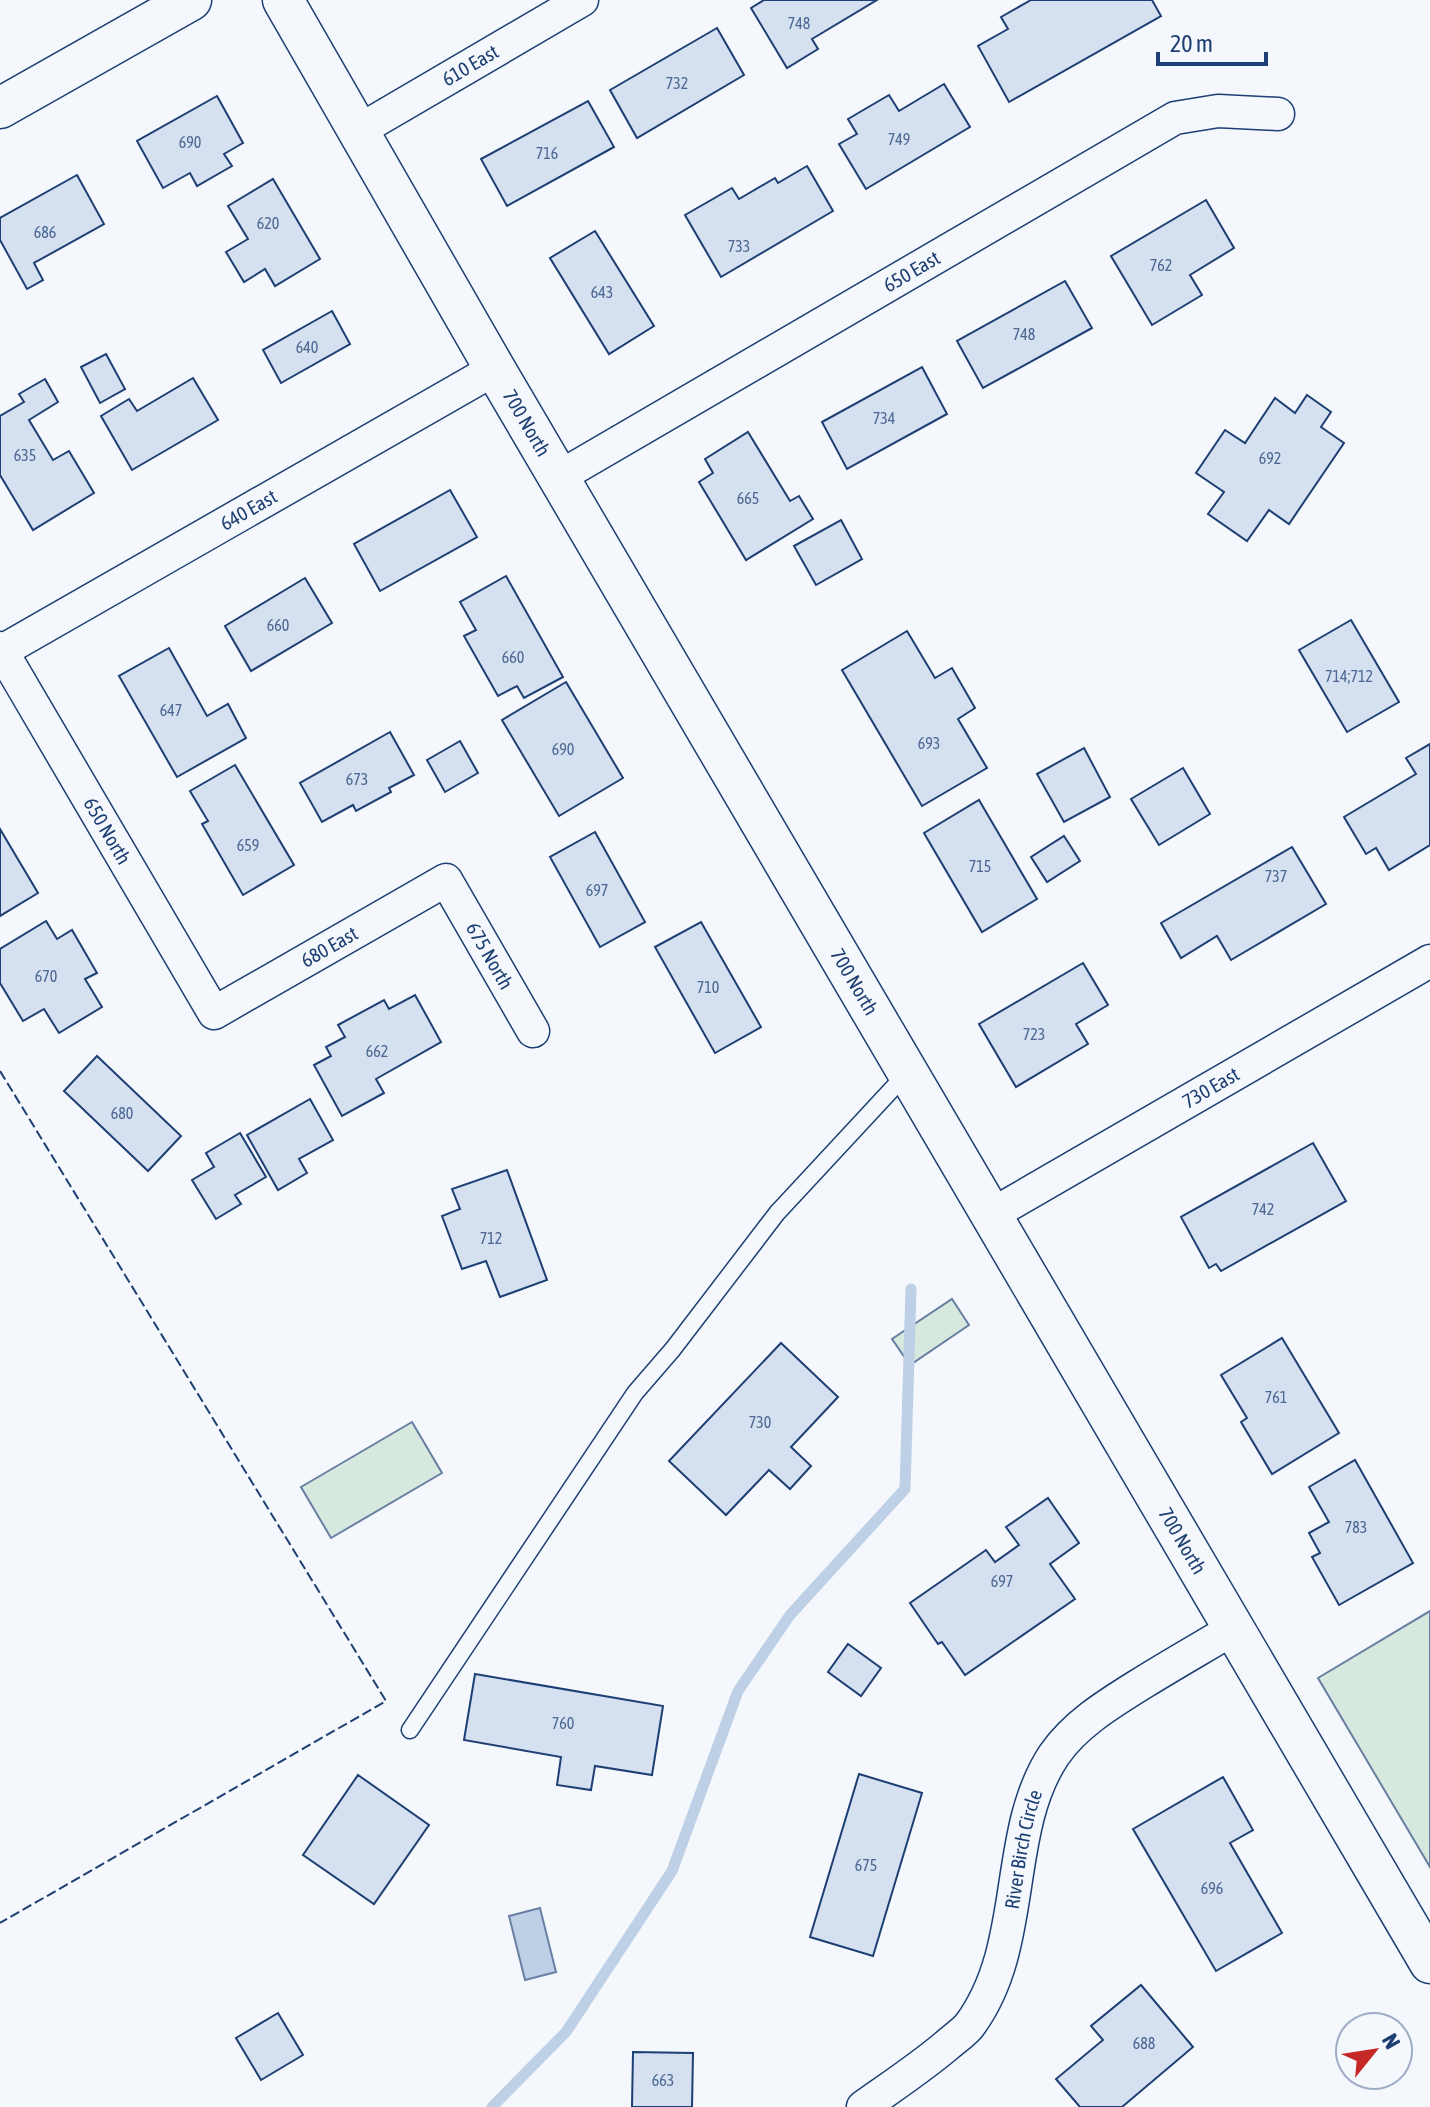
<svg xmlns="http://www.w3.org/2000/svg" width="1430" height="2107" font-family="'Asap Condensed',sans-serif">
<rect width="100%" height="100%" fill="#f4f7fb"/>
<g fill="#d7e8df" stroke="#687fa3" stroke-width="2">
<path d="M952,1299L969,1325L910,1365L892,1339Z"/>
<path d="M412,1422L442,1473L331,1538L301,1487Z"/>
<path d="M1430,1611V1867L1318,1678Z"/>
</g>
<path fill="#bed0e5" stroke="#687fa3" stroke-width="2" d="M540,1908L556,1972L525,1980L509,1916Z"/>
<g fill="none" stroke-linecap="round" stroke-linejoin="round">
<path stroke="#bed0e5" stroke-width="11" d="M492,2107L566,2032L672,1871L738,1691L790,1615L905,1489L911,1289"/>
</g>
<g fill="#d5e0f0" stroke="#1d3f73" stroke-width="2">
<path d="M764,0H877L812,39L818,49L787,68L751,8Z"/>
<path d="M1031,0H1152L1161,16L1009,102L978,46L1008,29L1001,17Z"/>
<path d="M717,28L744,75L637,138L610,90Z"/>
<path d="M944,84L970,127L866,189L839,144L857,134L848,119L889,95L899,111Z"/>
<path d="M217,96L243,143L224,154L232,166L197,186L190,173L163,188L137,141Z"/>
<path d="M588,101L614,147L507,206L481,159Z"/>
<path d="M807,166L833,211L721,277L685,215L732,188L739,199L775,178L778,183Z"/>
<path d="M77,175L104,224L34,263L43,280L27,289L0,240V218Z"/>
<path d="M273,179L320,259L275,286L265,269L244,282L226,252L248,239L228,206Z"/>
<path d="M1206,200L1234,248L1190,275L1202,295L1152,325L1111,256Z"/>
<path d="M595,231L654,326L609,354L550,258Z"/>
<path d="M1065,281L1092,328L983,388L957,341Z"/>
<path d="M332,311L350,344L281,383L263,350Z"/>
<path d="M106,354L125,389L100,403L81,367Z"/>
<path d="M922,367L947,414L847,469L822,422Z"/>
<path d="M193,378L218,420L132,470L101,416L129,399L137,411Z"/>
<path d="M45,379L58,402L29,420L53,460L69,451L94,493L33,530L0,475V416L24,402L19,394Z"/>
<path d="M1307,395L1331,412L1321,427L1344,443L1289,524L1269,510L1247,541L1208,514L1224,492L1196,473L1225,430L1245,443L1275,398L1295,413Z"/>
<path d="M748,432L790,501L799,496L813,519L746,560L699,482L713,473L705,459Z"/>
<path d="M450,490L477,537L380,591L354,544Z"/>
<path d="M841,520L862,559L816,585L794,546Z"/>
<path d="M506,576L563,677L524,698L517,686L498,696L464,636L476,630L460,602Z"/>
<path d="M305,578L332,623L251,671L225,626Z"/>
<path d="M1351,620L1399,702L1347,732L1299,650Z"/>
<path d="M907,631L935,678L952,668L975,708L958,719L987,768L922,806L842,670Z"/>
<path d="M169,648L207,716L228,704L246,738L177,777L119,676Z"/>
<path d="M566,682L623,778L559,816L502,720Z"/>
<path d="M390,732L414,775L389,788L391,792L356,811L353,805L322,822L300,783Z"/>
<path d="M460,741L478,773L445,792L427,760Z"/>
<path d="M1430,744V845L1389,870L1376,848L1366,854L1344,817L1416,774L1406,758Z"/>
<path d="M1084,748L1110,797L1064,822L1037,774Z"/>
<path d="M235,765L294,865L243,895L202,824L208,821L190,791Z"/>
<path d="M1183,768L1210,814L1159,845L1131,799Z"/>
<path d="M979,800L1037,899L982,932L924,833Z"/>
<path d="M0,829L38,893L0,916Z"/>
<path d="M595,832L645,922L600,947L550,857Z"/>
<path d="M1064,836L1080,861L1047,882L1031,857Z"/>
<path d="M1292,847L1326,904L1231,960L1217,936L1181,958L1161,923Z"/>
<path d="M46,921L57,939L72,930L97,973L85,979L102,1007L59,1033L44,1009L23,1021L0,983V949Z"/>
<path d="M701,922L761,1027L715,1053L655,947Z"/>
<path d="M1083,963L1108,1005L1076,1024L1088,1044L1016,1087L979,1024Z"/>
<path d="M415,995L441,1042L376,1079L384,1093L342,1116L314,1065L331,1056L326,1047L345,1037L338,1025L384,1000L389,1009Z"/>
<path d="M97,1056L181,1136L148,1171L64,1091Z"/>
<path d="M310,1099L333,1140L299,1159L307,1173L278,1190L247,1135Z"/>
<path d="M240,1133L266,1177L235,1195L241,1204L216,1219L192,1180L214,1167L206,1153Z"/>
<path d="M1313,1143L1346,1201L1221,1271L1216,1264L1209,1268L1181,1217Z"/>
<path d="M507,1170L547,1280L500,1297L486,1261L462,1269L442,1216L460,1209L452,1189Z"/>
<path d="M1282,1338L1339,1433L1272,1474L1241,1422L1247,1418L1221,1375Z"/>
<path d="M781,1343L838,1397L791,1447L811,1466L790,1489L769,1470L726,1515L669,1461Z"/>
<path d="M1355,1460L1413,1563L1339,1605L1312,1557L1320,1553L1309,1533L1329,1522L1309,1487Z"/>
<path d="M1048,1498L1079,1543L1050,1564L1075,1599L965,1675L942,1642L938,1644L910,1603L986,1550L995,1562L1019,1545L1006,1527Z"/>
<path d="M848,1644L881,1668L861,1696L828,1672Z"/>
<path d="M475,1674L663,1706L652,1775L595,1766L591,1790L557,1785L561,1757L464,1740Z"/>
<path d="M859,1774L922,1793L873,1956L810,1937Z"/>
<path d="M358,1775L429,1825L374,1904L303,1855Z"/>
<path d="M1223,1777L1253,1830L1230,1843L1282,1933L1216,1971L1133,1829Z"/>
<path d="M1141,1985L1193,2047L1122,2107H1080L1056,2079L1103,2040L1091,2026Z"/>
<path d="M278,2013L303,2055L261,2080L236,2038Z"/>
<path d="M633,2052L693,2053L692,2107H632Z"/>
</g>
<g fill="none" stroke-linecap="round" stroke-linejoin="round">
<g stroke="#1d3f73" stroke-width="19">
<path id="service" d="M410,1730L635,1393L673,1349L777,1213L907,1073"/>
</g>
<g stroke="#1d3f73" stroke-width="35">
<g id="minor">
<path id="s1" d="M358,131L582,0"/>
<path id="s2" d="M559,477L1175,118L1218,111L1278,114"/>
<path id="s3" d="M0,648L214,1013L446,880L533,1031"/>
<path id="s4" d="M2,651L495,369"/>
<path id="s5" d="M991,1215L1430,961"/>
<path id="s6" d="M863,2107C891,2087 920,2068 946,2046C954,2039 963,2033 969,2026C1029,1946 1002,1833 1054,1755C1076,1723 1112,1702 1144,1682C1173,1664 1203,1647 1233,1629"/>
</g>
</g>
<g stroke="#1d3f73" stroke-width="43">
<g id="tertiary">
<path id="s7" d="M283,0L495,369L1430,1963"/>
<path d="M0,108L191,0"/>
</g>
</g>
<use href="#service" stroke="#f4f7fb" stroke-width="16"/>
<use href="#minor" stroke="#f4f7fb" stroke-width="32"/>
<use href="#tertiary" stroke="#f4f7fb" stroke-width="40"/>
<path stroke="#1d3f73" stroke-width="2" stroke-dasharray="10 4" stroke-linecap="butt" d="M0,1071L386,1701L0,1923"/>
</g>
<g text-anchor="middle" stroke-width="6" stroke-linejoin="round" paint-order="stroke">
<g font-size="16" fill="#4b6792">
<text x="799" y="29">748</text>
<text x="677" y="89">732</text>
<text x="899" y="145">749</text>
<text x="190" y="148">690</text>
<text x="547" y="159">716</text>
<text x="268" y="229">620</text>
<text x="45" y="238">686</text>
<text x="739" y="252">733</text>
<text x="1161" y="271">762</text>
<text x="602" y="298">643</text>
<text x="1024" y="340">748</text>
<text x="307" y="353">640</text>
<text x="884" y="424">734</text>
<text x="25" y="461">635</text>
<text x="1270" y="464">692</text>
<text x="748" y="504">665</text>
<text x="278" y="631">660</text>
<text x="513" y="663">660</text>
<text x="1349" y="682">714;712</text>
<text x="171" y="716">647</text>
<text x="929" y="749">693</text>
<text x="563" y="755">690</text>
<text x="357" y="785">673</text>
<text x="248" y="851">659</text>
<text x="980" y="872">715</text>
<text x="1276" y="882">737</text>
<text x="597" y="896">697</text>
<text x="46" y="982">670</text>
<text x="708" y="993">710</text>
<text x="1034" y="1040">723</text>
<text x="377" y="1057">662</text>
<text x="122" y="1119">680</text>
<text x="1263" y="1215">742</text>
<text x="491" y="1244">712</text>
<text x="1276" y="1403">761</text>
<text x="760" y="1428">730</text>
<text x="1356" y="1533">783</text>
<text x="1002" y="1587">697</text>
<text x="563" y="1729">760</text>
<text x="866" y="1871">675</text>
<text x="1212" y="1894">696</text>
<text x="1144" y="2049">688</text>
<text x="663" y="2086">663</text>
</g>
<g font-size="20" fill="#1d3f73" stroke="#f4f7fb">
<text dy="7" stroke="none"><textPath href="#s1" startOffset="130">610 East</textPath></text>
<text dy="7" stroke="none"><textPath href="#s2" startOffset="408">650 East</textPath></text>
<text dy="7" stroke="none"><textPath href="#s7" startOffset="488">700 North</textPath></text>
<text dy="7" stroke="none"><textPath href="#s4" startOffset="284">640 East</textPath></text>
<text dy="7" stroke="none"><textPath href="#s3" startOffset="212">650 North</textPath></text>
<text dy="7" stroke="none"><textPath href="#s3" startOffset="556">680 East</textPath></text>
<text dy="7" stroke="none"><textPath href="#s3" startOffset="778">675 North</textPath></text>
<text dy="7" stroke="none"><textPath href="#s7" startOffset="1136">700 North</textPath></text>
<text dy="7" stroke="none"><textPath href="#s5" startOffset="254">730 East</textPath></text>
<text dy="7" stroke="none"><textPath href="#s7" startOffset="1784">700 North</textPath></text>
<text dy="7" stroke="none"><textPath href="#s6" startOffset="320">River Birch Circle</textPath></text>
</g>
</g>
<g transform="translate(1374 2051) rotate(60)"><circle r="38" fill="#f4f7fb" stroke="#9eadc5" stroke-width="2"/>
<path d="M0-6L14 30L0 20L-14 30Z" fill="#c62828"/>
<text y="-12" font-size="22" font-weight="bold" text-anchor="middle" fill="#1d3f73">N</text>
</g>
<path d="M1158 52v12h108v-12" fill="none" stroke="#1d3f73" stroke-width="4"/>
<text x="1170" y="52" font-size="24" fill="#1d3f73" stroke="#f4f7fb" stroke-width="6" paint-order="stroke">20 m</text>
</svg>
